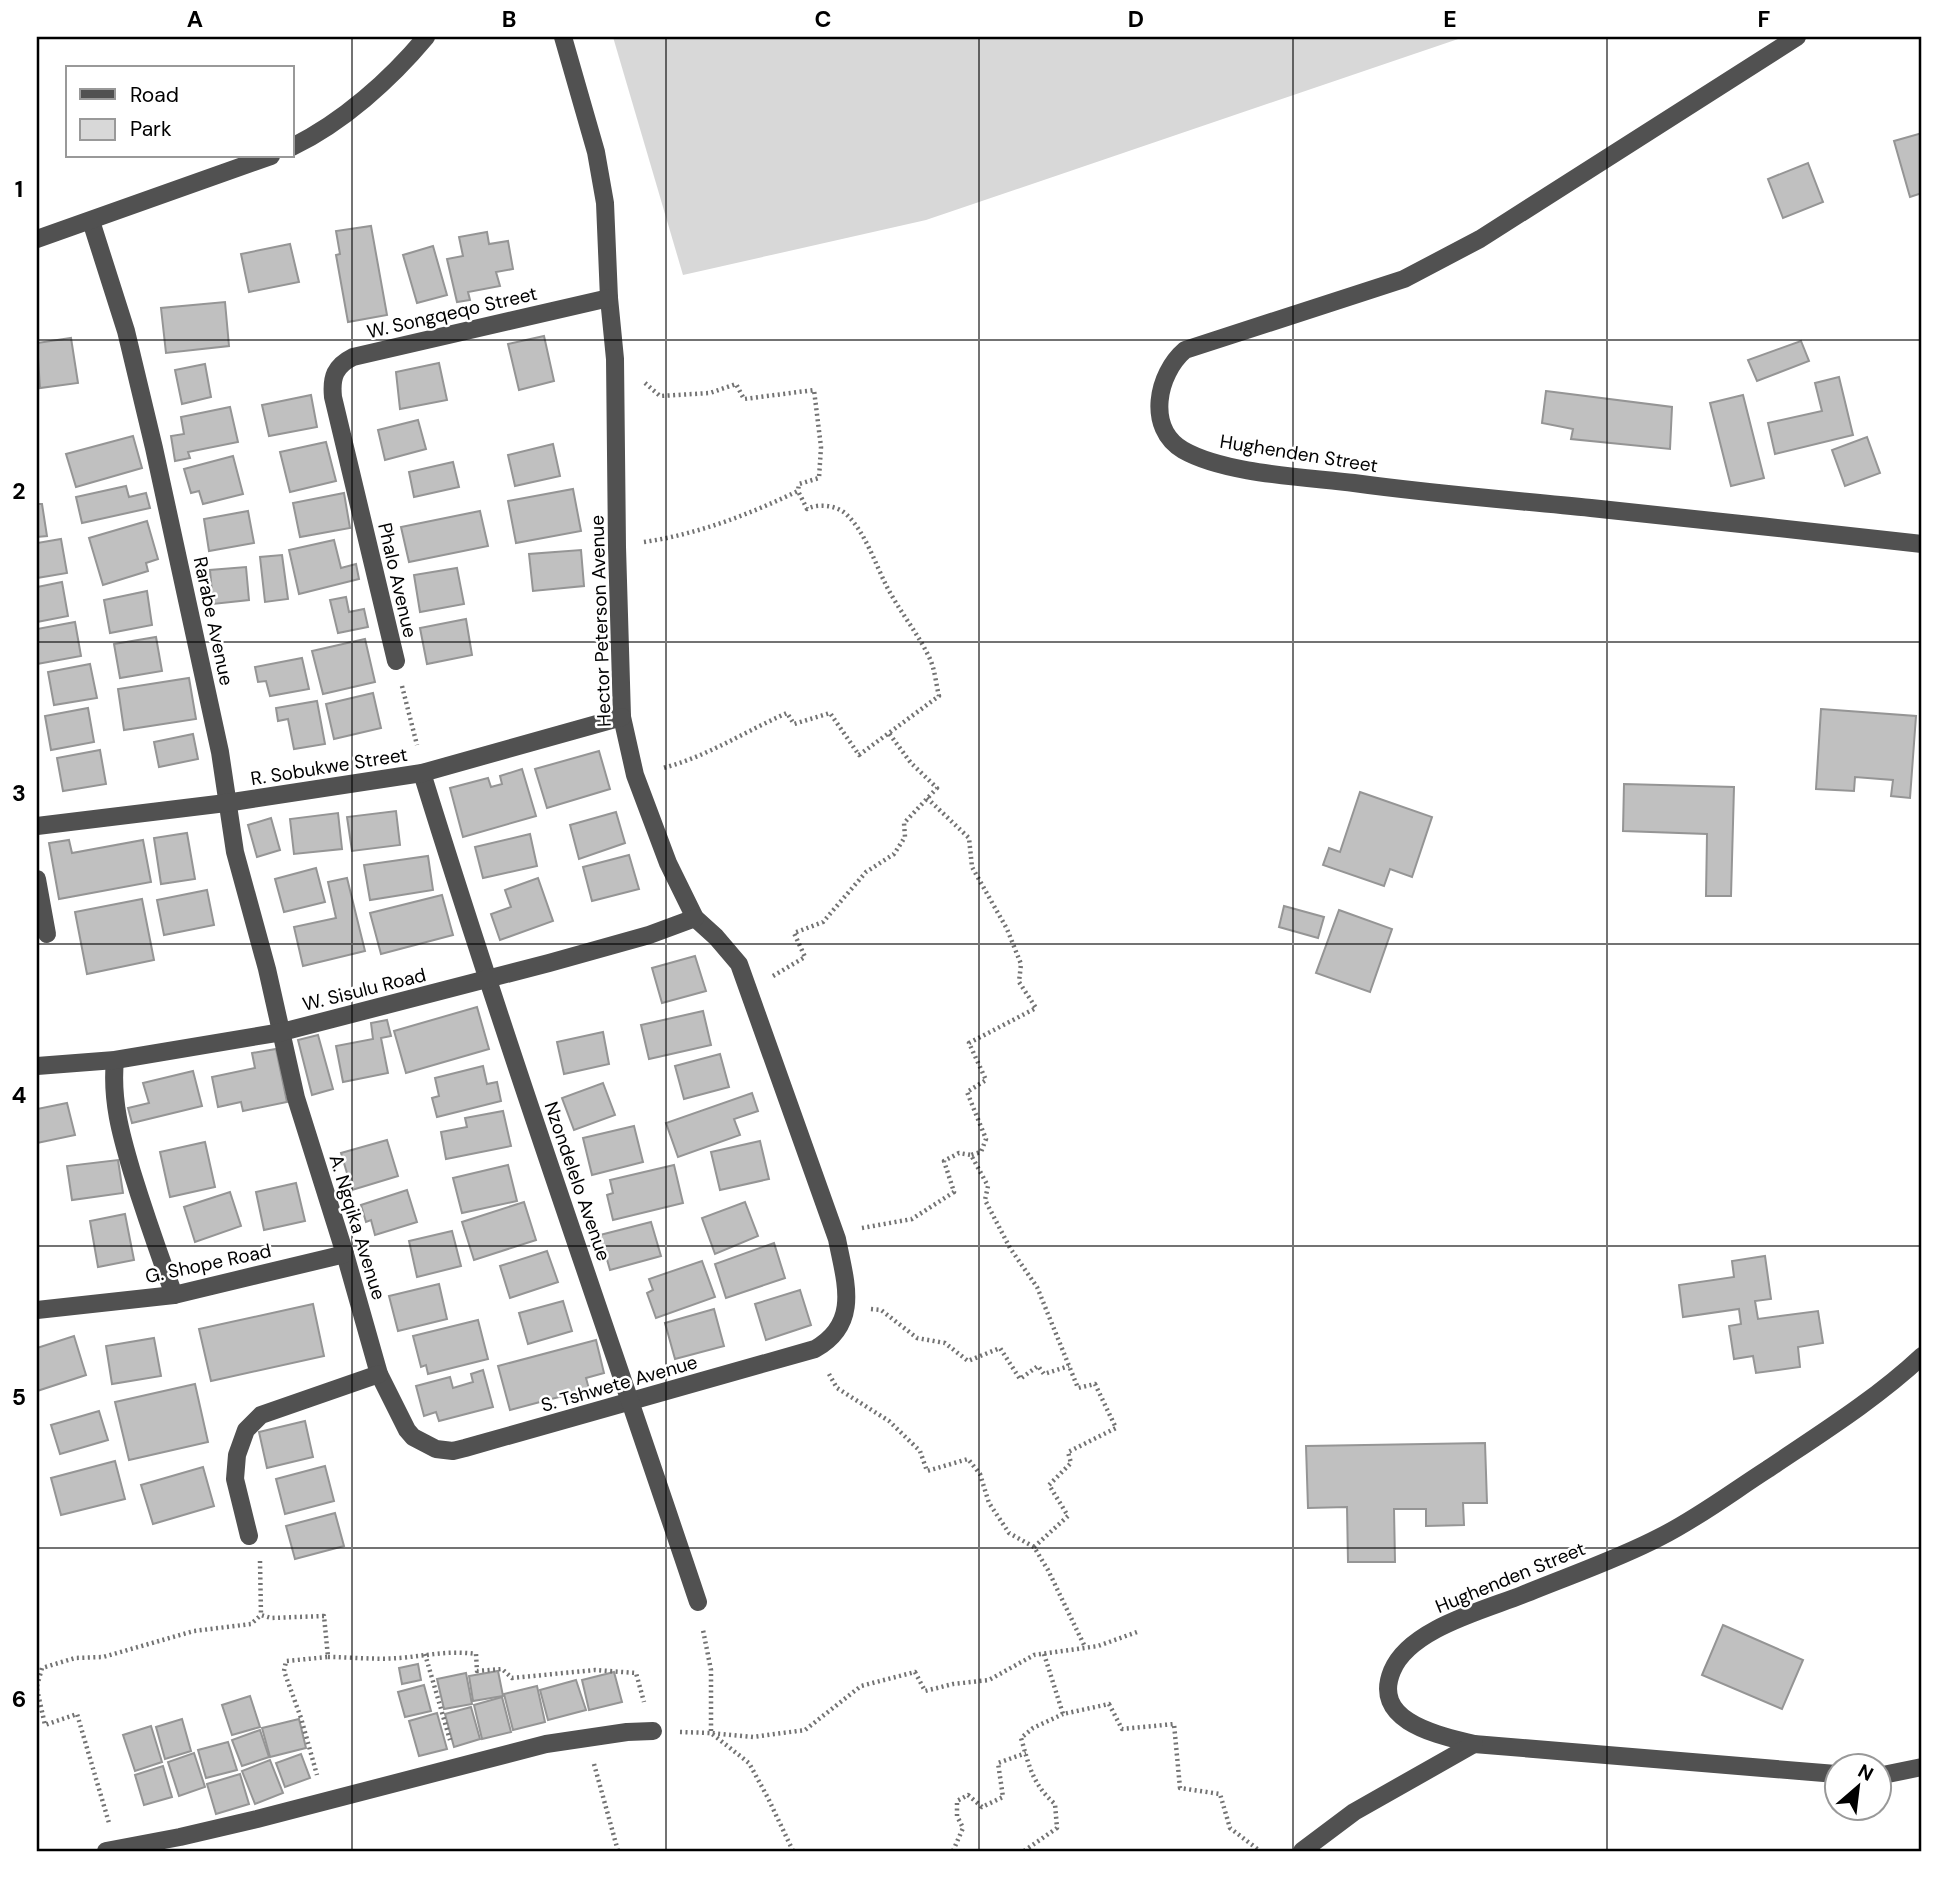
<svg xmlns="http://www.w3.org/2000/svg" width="1959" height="1888" font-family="'DM Sans',sans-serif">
<rect width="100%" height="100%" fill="#fff"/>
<path fill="#d8d8d8" d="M613,37H1464L926,220L683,275Z"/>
<g fill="#c0c0c0" stroke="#959595" stroke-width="2">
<path d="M1922,133V193L1910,197L1894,141Z"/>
<path d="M1808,163L1823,202L1783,218L1768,179Z"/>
<path d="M371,226L387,315L348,322L336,255L340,254L336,231Z"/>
<path d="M487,232L489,244L508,241L513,269L496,272L500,286L468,292L470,300L457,302L447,259L463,256L459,237Z"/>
<path d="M290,244L299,282L249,292L241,254Z"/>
<path d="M433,246L447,295L417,303L403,255Z"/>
<path d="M225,302L229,346L166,353L161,308Z"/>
<path d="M544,336L554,381L519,390L508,344Z"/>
<path d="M71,338L78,383L40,388L37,343Z"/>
<path d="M1801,341L1809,361L1757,381L1748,360Z"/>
<path d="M439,363L447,400L400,409L396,372Z"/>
<path d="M205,364L211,397L182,404L175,370Z"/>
<path d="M1839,377L1853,435L1775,454L1768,423L1822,411L1815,383Z"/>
<path d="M1546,391L1672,407L1670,449L1571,439L1573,429L1542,423Z"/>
<path d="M311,395L317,427L269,436L262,405Z"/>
<path d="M1743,395L1764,478L1731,486L1710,403Z"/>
<path d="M230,407L238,442L188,452L190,458L175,461L171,436L184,434L181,417Z"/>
<path d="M418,420L426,449L385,460L378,430Z"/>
<path d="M133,436L142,468L76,487L66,454Z"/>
<path d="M1867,437L1880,473L1845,486L1832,450Z"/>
<path d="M326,442L336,481L290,492L280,452Z"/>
<path d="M553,444L560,476L515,486L508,455Z"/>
<path d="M233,456L243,494L203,504L199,491L191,493L184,469Z"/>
<path d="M453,462L459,487L414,497L409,472Z"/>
<path d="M126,486L129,497L146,493L150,508L82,523L76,497Z"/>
<path d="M573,489L581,531L516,543L508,501Z"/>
<path d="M344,493L350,528L300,537L293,503Z"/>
<path d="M37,504H42L47,536L37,537Z"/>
<path d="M248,511L254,543L209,551L204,519Z"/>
<path d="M480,511L488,546L409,562L401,527Z"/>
<path d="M147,521L158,559L146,563L148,571L103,585L89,538Z"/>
<path d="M61,539L67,573L37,578V543Z"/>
<path d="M334,540L341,568L356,564L359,579L299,594L289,550Z"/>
<path d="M581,550L584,586L533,591L529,554Z"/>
<path d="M282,555L288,599L265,602L260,557Z"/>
<path d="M246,567L249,600L213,604L210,570Z"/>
<path d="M457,568L464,604L420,612L414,575Z"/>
<path d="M62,582L68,616L37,622V587Z"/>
<path d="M147,591L152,625L110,633L104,600Z"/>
<path d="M346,597L349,612L364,609L368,627L338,633L330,600Z"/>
<path d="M466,619L472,655L427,664L420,628Z"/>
<path d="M75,622L81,656L37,664V629Z"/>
<path d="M156,637L162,671L120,678L114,644Z"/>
<path d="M365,639L375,682L323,694L312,651Z"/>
<path d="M302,658L309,689L270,696L266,681L258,682L255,667Z"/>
<path d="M90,664L97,698L54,705L48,672Z"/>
<path d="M189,678L196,719L124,730L118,689Z"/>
<path d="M373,693L381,728L334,739L326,704Z"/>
<path d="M317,701L325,744L294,749L288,719L278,721L276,708Z"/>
<path d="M88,708L94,742L51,750L45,716Z"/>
<path d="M1821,709L1916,716L1910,798L1891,796L1893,780L1855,777L1854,791L1816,789Z"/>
<path d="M193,734L198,759L159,767L154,742Z"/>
<path d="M100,750L106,784L63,791L57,758Z"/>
<path d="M599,751L610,789L547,808L535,769Z"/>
<path d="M522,769L536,816L463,837L450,788L488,778L491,787L502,784L500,776Z"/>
<path d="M1624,784L1734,787L1731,896H1706L1707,834L1623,831Z"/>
<path d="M1360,792L1432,817L1412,877L1390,869L1384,886L1323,865L1329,848L1340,852Z"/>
<path d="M396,811L400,845L352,851L347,817Z"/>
<path d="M616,812L625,843L579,859L570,825Z"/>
<path d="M338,813L342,849L294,854L290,819Z"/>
<path d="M271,818L280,850L257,857L248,825Z"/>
<path d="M187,833L195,879L161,884L154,838Z"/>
<path d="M530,834L537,866L483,878L475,847Z"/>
<path d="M69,840L72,853L143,840L151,882L59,899L49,843Z"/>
<path d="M629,855L639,889L592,901L583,867Z"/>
<path d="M428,856L433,890L370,900L364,865Z"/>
<path d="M316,868L325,902L284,912L275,879Z"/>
<path d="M347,878L365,951L303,966L294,927L336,918L328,882Z"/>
<path d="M538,878L553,921L500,940L491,914L511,907L505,890Z"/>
<path d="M207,890L214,925L164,935L157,900Z"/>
<path d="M442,895L453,935L381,954L370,913Z"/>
<path d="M142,899L154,960L87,974L75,912Z"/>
<path d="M1284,906L1324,917L1318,938L1279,927Z"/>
<path d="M1339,910L1392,929L1370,992L1316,973Z"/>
<path d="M695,956L706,991L662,1003L652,968Z"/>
<path d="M477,1007L489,1049L406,1073L394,1031Z"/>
<path d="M703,1011L711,1045L649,1059L641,1025Z"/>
<path d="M387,1020L391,1036L381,1038L388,1073L343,1082L336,1046L373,1039L371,1023Z"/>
<path d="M603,1032L609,1064L564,1074L557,1042Z"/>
<path d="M318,1035L333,1089L312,1095L298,1040Z"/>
<path d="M276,1049L287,1102L243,1111L241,1102L218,1107L212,1077L255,1068L252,1053Z"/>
<path d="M720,1054L729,1087L684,1099L675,1066Z"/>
<path d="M483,1066L487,1084L497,1082L501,1101L437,1117L432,1098L439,1096L435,1078Z"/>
<path d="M193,1071L202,1106L132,1123L128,1108L149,1103L143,1083Z"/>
<path d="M603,1083L615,1115L574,1130L562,1098Z"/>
<path d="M752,1093L758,1111L734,1119L740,1135L678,1157L666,1123Z"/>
<path d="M67,1103L75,1135L37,1143V1109Z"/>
<path d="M503,1111L511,1146L446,1159L441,1132L467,1127L465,1118Z"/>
<path d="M634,1126L643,1162L592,1175L583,1138Z"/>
<path d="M387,1140L398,1176L352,1190L341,1153Z"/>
<path d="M760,1141L769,1179L720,1190L711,1152Z"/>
<path d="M205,1142L215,1187L170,1197L160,1152Z"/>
<path d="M118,1160L123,1193L72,1200L67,1166Z"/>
<path d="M508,1165L517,1201L462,1213L453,1178Z"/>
<path d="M674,1165L683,1203L613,1220L607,1195L613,1193L610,1180Z"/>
<path d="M296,1183L305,1221L264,1230L256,1192Z"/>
<path d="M407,1190L417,1222L375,1235L371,1220L366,1222L361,1205Z"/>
<path d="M230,1192L241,1226L195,1242L184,1207Z"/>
<path d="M524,1202L536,1240L474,1260L462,1222Z"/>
<path d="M745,1202L758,1236L715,1254L702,1218Z"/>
<path d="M125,1214L134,1260L98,1267L90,1221Z"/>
<path d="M651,1222L661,1256L610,1270L600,1235Z"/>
<path d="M452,1231L461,1266L417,1277L409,1241Z"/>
<path d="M774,1243L785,1278L726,1298L715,1264Z"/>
<path d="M547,1251L558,1282L510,1298L500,1266Z"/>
<path d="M1765,1256L1771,1299L1755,1301L1758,1319L1818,1311L1823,1343L1798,1347L1800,1367L1756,1373L1753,1356L1734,1359L1729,1326L1741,1324L1739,1309L1683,1317L1679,1285L1734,1277L1732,1261Z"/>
<path d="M702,1261L715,1297L656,1318L647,1293L653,1290L649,1279Z"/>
<path d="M439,1284L447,1319L398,1331L389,1296Z"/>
<path d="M800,1290L811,1325L766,1340L755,1304Z"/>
<path d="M563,1301L572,1331L528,1344L519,1313Z"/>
<path d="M313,1304L324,1356L211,1381L199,1329Z"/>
<path d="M714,1309L724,1346L675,1359L665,1323Z"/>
<path d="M478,1320L488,1359L428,1374L426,1365L421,1367L413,1336Z"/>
<path d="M74,1336L86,1375L37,1391V1348Z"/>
<path d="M154,1338L161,1376L112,1384L106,1346Z"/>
<path d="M596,1340L604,1373L586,1378L589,1389L510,1410L498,1366Z"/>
<path d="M483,1370L493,1407L439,1421L436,1412L424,1416L416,1386L450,1377L453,1388L473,1382L471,1374Z"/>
<path d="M195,1384L208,1442L129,1460L115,1402Z"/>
<path d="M99,1411L108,1440L60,1454L51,1425Z"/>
<path d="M305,1421L313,1457L267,1468L259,1432Z"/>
<path d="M1485,1443L1487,1503H1463L1464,1525L1426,1526V1509H1394L1395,1562H1348L1347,1507L1308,1508L1306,1446Z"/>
<path d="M115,1461L125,1499L61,1515L51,1478Z"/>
<path d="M325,1466L334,1501L285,1514L276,1479Z"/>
<path d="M203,1467L214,1506L153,1524L141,1485Z"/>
<path d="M335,1513L344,1546L295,1559L286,1526Z"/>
<path d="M1723,1625L1803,1660L1782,1709L1702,1675Z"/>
<path d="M418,1664L421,1680L402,1684L399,1668Z"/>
<path d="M498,1671L503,1696L473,1701L469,1676Z"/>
<path d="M614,1672L622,1702L589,1710L582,1680Z"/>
<path d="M466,1673L472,1704L444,1709L437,1679Z"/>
<path d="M576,1680L586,1710L548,1720L540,1690Z"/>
<path d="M424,1685L431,1711L405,1717L398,1692Z"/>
<path d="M537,1686L545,1722L513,1730L504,1694Z"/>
<path d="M250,1696L260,1727L232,1735L222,1705Z"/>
<path d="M502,1697L511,1732L482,1739L474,1705Z"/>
<path d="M471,1707L480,1739L454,1747L445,1714Z"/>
<path d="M437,1713L447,1749L419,1756L409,1721Z"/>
<path d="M182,1719L191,1751L165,1759L156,1727Z"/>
<path d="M299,1719L306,1748L270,1757L262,1728Z"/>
<path d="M151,1726L162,1762L135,1771L123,1735Z"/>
<path d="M260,1730L269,1757L242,1766L232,1740Z"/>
<path d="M228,1742L237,1770L206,1778L198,1750Z"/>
<path d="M194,1753L205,1787L179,1796L168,1762Z"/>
<path d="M301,1754L310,1778L285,1787L276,1763Z"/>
<path d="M270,1760L283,1793L255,1804L242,1771Z"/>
<path d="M163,1766L172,1797L144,1805L135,1775Z"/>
<path d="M240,1774L249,1804L216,1814L207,1784Z"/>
</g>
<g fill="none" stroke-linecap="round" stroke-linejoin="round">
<g stroke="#737373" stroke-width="4.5" stroke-dasharray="2 3.5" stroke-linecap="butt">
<path d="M645,383L660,396L710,393L736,384L744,399L814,390L821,447L819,478L799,484L798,491"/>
<path d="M644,542C698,534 748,515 798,491L807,509C819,503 837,505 847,515C865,532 875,563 886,585C899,611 918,633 930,659C935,670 936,684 939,696L859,755L830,713L794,724L787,713C746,731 706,757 663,768"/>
<path d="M402,686L417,745"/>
<path d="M927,798L969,838L972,867L1007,929L1021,964L1019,982L1036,1008L969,1043L986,1080L967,1092L986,1139L981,1152L971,1155"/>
<path d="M773,976L805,957L794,933L823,922L866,872L894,854L905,837L904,823L937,788L911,763L888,732"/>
<path d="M862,1228L912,1219L954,1192L944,1161L959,1153L971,1155L988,1186L985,1200L1010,1248L1037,1287L1078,1388L1095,1384L1116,1428L1068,1452L1071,1463L1049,1485L1068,1516L1034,1547"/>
<path d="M871,1309L881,1310L917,1338L945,1343L968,1361L1000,1348L1020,1379L1038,1366L1044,1374L1069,1366"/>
<path d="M829,1374L837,1388L889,1421L920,1451L927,1471L968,1459L980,1474L989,1503L1009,1533L1034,1547L1048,1570L1085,1647"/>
<path d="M260,1561L261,1615L271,1618L324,1616L328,1657L286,1661L284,1671L301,1718L317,1775"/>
<path d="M425,1654L450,1740"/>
<path d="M1044,1654L1063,1714L1109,1704L1122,1729L1174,1724L1180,1788L1220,1794L1230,1828L1260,1851"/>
<path d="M328,1657C351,1657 376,1660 399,1658C425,1656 449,1650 476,1654L477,1671L502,1669L512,1678L595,1670L636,1673L644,1702"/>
<path d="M37,1686L42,1668L75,1658L103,1657L194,1631L251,1624L261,1615"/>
<path d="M37,1689L45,1725L77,1714L109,1823"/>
<path d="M680,1732L711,1733V1670L703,1630"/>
<path d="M594,1764L618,1851"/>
<path d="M793,1851L768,1798L749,1763L711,1733L753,1737L805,1730L861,1686L915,1672L925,1691L953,1684L989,1680L1034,1655L1098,1646L1137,1632"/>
<path d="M953,1851L963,1828L957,1816V1801L968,1795L982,1807L1003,1797L998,1763L1026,1753"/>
<path d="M1024,1851L1057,1828L1055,1804C1032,1784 1029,1765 1021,1738L1033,1728L1063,1714"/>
</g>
<g stroke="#515151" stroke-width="18">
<path d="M1797,37L1480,239L1404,279L1185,350C1157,374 1146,428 1183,450C1225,474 1305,477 1354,483C1433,494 1512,500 1591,508C1701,519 1812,532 1922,544"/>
<path d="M292,147C343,122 390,80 426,37"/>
<path d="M91,221L126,331L154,448L220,752L235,852L267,969L296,1098L345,1254L379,1374L407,1430L413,1437L436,1449L453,1451L465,1448L815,1349C861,1323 845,1281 837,1239L739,964L716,937L695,918L668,863L635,775L622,717L617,547L615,359L609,298L605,203L596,152L563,37"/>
<path d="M37,239L271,156"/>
<path d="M396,661L333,397C331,377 335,366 353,357L609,298"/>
<path d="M422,773C508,1051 605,1325 698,1602"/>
<path d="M37,826L226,803L422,773L622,717"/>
<path d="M37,879L47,934"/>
<path d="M115,1060C111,1100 121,1135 132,1172C145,1214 159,1254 174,1295"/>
<path d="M37,1066L115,1060L282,1032L549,963L649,935L695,918"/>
<path d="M37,1310L174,1295L345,1254"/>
<path d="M249,1536L235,1479L237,1455L246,1430L261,1415L379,1374"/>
<path d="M1836,1774L1474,1744C1439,1735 1371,1722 1392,1671C1409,1629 1484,1610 1522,1595C1568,1576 1616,1560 1660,1537C1698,1518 1732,1492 1768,1469C1820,1434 1876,1399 1922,1356"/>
<path d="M1878,1776L1922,1767"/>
<path d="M106,1851L180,1837L257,1819L546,1744L627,1732L653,1731"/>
<path d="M1302,1851L1354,1812L1474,1744"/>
</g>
</g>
<path fill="none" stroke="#000" stroke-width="2" stroke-opacity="0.55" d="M352,37V1851M666,37V1851M979,37V1851M1293,37V1851M1607,37V1851M37,340H1922M37,642H1922M37,944H1922M37,1246H1922M37,1548H1922"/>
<g text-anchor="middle" stroke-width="5" stroke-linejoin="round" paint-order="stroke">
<g font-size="19" fill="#000" stroke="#fff">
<text transform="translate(452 312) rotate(-13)" y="7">W. Songqeqo Street</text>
<text transform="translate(1299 453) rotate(9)" y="7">Hughenden Street</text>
<text transform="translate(398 580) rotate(77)" y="7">Phalo Avenue</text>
<text transform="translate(214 621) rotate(78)" y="7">Rarabe Avenue</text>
<text transform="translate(600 621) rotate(-92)" y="7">Hector Peterson Avenue</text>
<text transform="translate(329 766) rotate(-9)" y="7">R. Sobukwe Street</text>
<text transform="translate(364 989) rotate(-14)" y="7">W. Sisulu Road</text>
<text transform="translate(578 1181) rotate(71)" y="7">Nzondelelo Avenue</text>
<text transform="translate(358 1227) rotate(73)" y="7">A. Ngqika Avenue</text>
<text transform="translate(208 1263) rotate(-12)" y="7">G. Shope Road</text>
<text transform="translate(619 1383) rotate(-16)" y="7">S. Tshwete Avenue</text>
<text transform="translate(1510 1577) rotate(-22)" y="7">Hughenden Street</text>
</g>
</g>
<rect width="1959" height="1888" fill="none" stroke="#ffffff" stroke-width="77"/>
<rect x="66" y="66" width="228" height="91" fill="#ffffff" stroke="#999999" stroke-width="2"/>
<rect x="80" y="89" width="35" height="10" fill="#515151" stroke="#999999" stroke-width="2"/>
<text x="130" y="102" font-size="21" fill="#000000">Road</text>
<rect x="80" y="119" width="35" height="21" fill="#d8d8d8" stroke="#999999" stroke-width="2"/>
<text x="130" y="136" font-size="21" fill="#000000">Park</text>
<g transform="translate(1858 1787) rotate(28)"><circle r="33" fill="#ffffff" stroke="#999999" stroke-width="2"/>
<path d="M0-5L12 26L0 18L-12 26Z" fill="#000000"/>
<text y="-10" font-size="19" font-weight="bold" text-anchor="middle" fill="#000000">N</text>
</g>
<rect x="38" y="38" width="1882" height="1812" fill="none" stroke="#000" stroke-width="2.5"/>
<g font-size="23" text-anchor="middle" font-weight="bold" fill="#000">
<text x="195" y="27">A</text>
<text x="509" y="27">B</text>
<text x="823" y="27">C</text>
<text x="1136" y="27">D</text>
<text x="1450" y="27">E</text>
<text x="1764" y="27">F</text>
<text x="19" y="197">1</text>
<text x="19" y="499">2</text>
<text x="19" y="801">3</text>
<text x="19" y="1103">4</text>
<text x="19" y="1405">5</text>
<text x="19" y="1707">6</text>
</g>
</svg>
